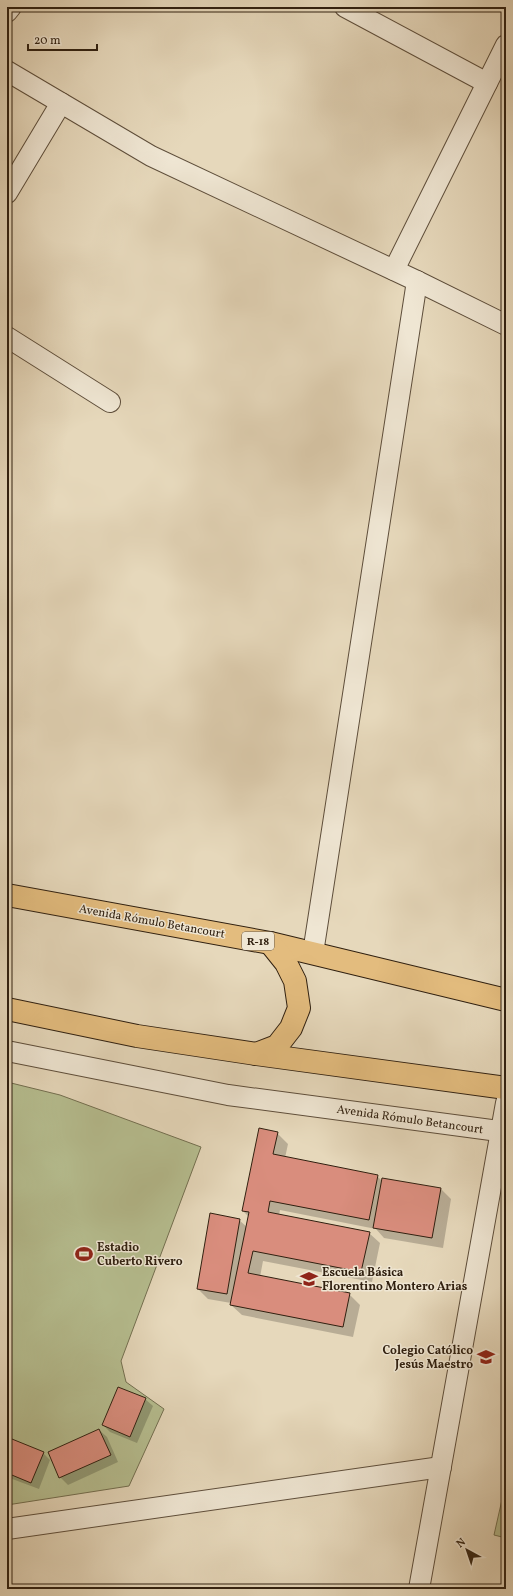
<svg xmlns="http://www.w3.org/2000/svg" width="513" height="1596" font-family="Vollkorn,serif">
<rect width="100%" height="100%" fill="#e6d8bb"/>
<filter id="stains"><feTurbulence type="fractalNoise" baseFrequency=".005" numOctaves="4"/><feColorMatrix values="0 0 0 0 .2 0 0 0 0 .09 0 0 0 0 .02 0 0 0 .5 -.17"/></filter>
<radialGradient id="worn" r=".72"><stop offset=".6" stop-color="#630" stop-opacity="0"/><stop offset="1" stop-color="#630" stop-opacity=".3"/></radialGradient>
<g fill="#b6be90" stroke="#736f50">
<path d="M7,1082L60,1095L201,1147L121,1361L126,1382L164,1409L129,1486L7,1505Z"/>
<path d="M506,1482V1538L494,1535Z"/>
</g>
<g fill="#0003">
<path d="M259,1130L277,1133L288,1144L285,1158L377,1176L382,1181L441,1189L451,1199L443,1248L384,1238L376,1229L280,1210L279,1215L369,1233L380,1243L372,1282L263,1261L260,1277L349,1294L360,1305L353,1337L242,1315L231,1305V1303L208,1299L198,1289L239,1220L247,1227L249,1217L243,1211Z"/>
<path d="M145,1399L153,1406L137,1443L110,1432L103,1425Z"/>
<path d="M99,1430L107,1437L118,1462L68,1485L60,1477Z"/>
<path d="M7,1439L43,1453L50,1460L39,1489L7,1477Z"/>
</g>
<g fill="#d98d7d" stroke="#302010">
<path d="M259,1128L278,1132L273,1154L378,1175L369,1220L270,1201L268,1212L370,1232L361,1272L253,1251L248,1273L350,1293L343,1327L230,1305L249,1212L242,1211Z"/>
<path d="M382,1178L441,1188L432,1238L373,1228Z"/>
<path d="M210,1213L240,1219L227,1294L197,1289Z"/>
<path d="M118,1387L146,1398L130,1437L102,1425Z"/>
<path d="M506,1411V1432L502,1431Z"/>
<path d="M99,1429L111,1455L59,1478L48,1452Z"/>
<path d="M7,1437L44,1452L31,1483L7,1473Z"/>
</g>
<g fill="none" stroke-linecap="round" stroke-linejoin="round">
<g stroke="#5e4e3b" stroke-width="22">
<g id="street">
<path d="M345,7L487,83"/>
<path d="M7,12L11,7"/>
<path d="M7,71L151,156L417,281L506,325"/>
<path d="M7,193L61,103"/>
<path d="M394,270L506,45"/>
<path d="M7,337L110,402"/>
<path d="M313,953L417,281"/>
<path d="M7,1051L228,1095L506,1132"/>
<path d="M7,1529L441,1467"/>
<path d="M419,1589L506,1103"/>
</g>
</g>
<g stroke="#302010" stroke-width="24">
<g id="primary">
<path d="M7,895L270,943L506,1000"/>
<path d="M7,1009L137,1036L256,1054L506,1088"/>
<path d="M256,1054L277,1046L291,1028L299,1008L295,981L286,963L270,943"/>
</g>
</g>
<use href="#street" stroke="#efe6d3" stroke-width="20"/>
<use href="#primary" stroke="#e3bc7e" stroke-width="22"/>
</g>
<defs>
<g id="stadium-bare" transform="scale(1.38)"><path d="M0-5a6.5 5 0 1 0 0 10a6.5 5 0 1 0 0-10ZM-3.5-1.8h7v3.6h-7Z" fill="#8f2418" stroke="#efe6d3" stroke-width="2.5" paint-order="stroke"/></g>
<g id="school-bare" transform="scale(1.38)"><path d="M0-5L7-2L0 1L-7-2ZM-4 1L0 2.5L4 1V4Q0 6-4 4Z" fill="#8f2418" stroke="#efe6d3" stroke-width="2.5" paint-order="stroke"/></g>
<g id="university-bare" transform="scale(1.38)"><path d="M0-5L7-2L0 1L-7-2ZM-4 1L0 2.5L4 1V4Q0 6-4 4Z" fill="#8f2418" stroke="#efe6d3" stroke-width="2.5" paint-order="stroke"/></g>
</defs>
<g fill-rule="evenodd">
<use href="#stadium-bare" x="84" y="1254"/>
<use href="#school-bare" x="309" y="1279"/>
<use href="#university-bare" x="486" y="1357"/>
</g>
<g text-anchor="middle" stroke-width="3" stroke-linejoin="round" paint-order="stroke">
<rect fill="#efe6d3" stroke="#695b4a" stroke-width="1" x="242" y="932" width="32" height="18" rx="3"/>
<g font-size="11" font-weight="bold" fill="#302010">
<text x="258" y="945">R-18</text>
</g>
<g font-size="12" fill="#302010" stroke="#efe6d3">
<text transform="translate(152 921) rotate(10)" y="4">Avenida Rómulo Betancourt</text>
<text transform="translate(410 1119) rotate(8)" y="4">Avenida Rómulo Betancourt</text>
</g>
<g font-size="12" font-weight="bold" fill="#302010" stroke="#efe6d3" text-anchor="start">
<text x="97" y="1251">Estadio<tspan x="97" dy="14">Cuberto Rivero</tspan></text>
<text x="322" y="1276">Escuela Básica<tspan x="322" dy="14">Florentino Montero Arias</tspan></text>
<text x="473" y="1354" text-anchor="end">Colegio Católico<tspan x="473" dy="14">Jesús Maestro</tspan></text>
</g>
</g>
<rect width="513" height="1596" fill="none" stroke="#e6d8bb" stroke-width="24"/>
<rect x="8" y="8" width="497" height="1580" fill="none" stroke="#302010" stroke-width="2"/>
<rect x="12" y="12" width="489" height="1572" fill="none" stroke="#302010"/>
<g transform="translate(467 1550) rotate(320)" stroke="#efe6d3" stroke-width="3" paint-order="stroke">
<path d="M0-3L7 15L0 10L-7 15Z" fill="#302010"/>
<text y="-6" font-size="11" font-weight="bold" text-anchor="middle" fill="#302010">N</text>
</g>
<path d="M28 44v6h69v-6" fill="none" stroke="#302010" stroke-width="2"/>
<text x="34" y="44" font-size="12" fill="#302010" stroke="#efe6d3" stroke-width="3" paint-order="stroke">20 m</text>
<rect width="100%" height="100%" filter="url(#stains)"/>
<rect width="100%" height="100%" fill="url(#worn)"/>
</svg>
